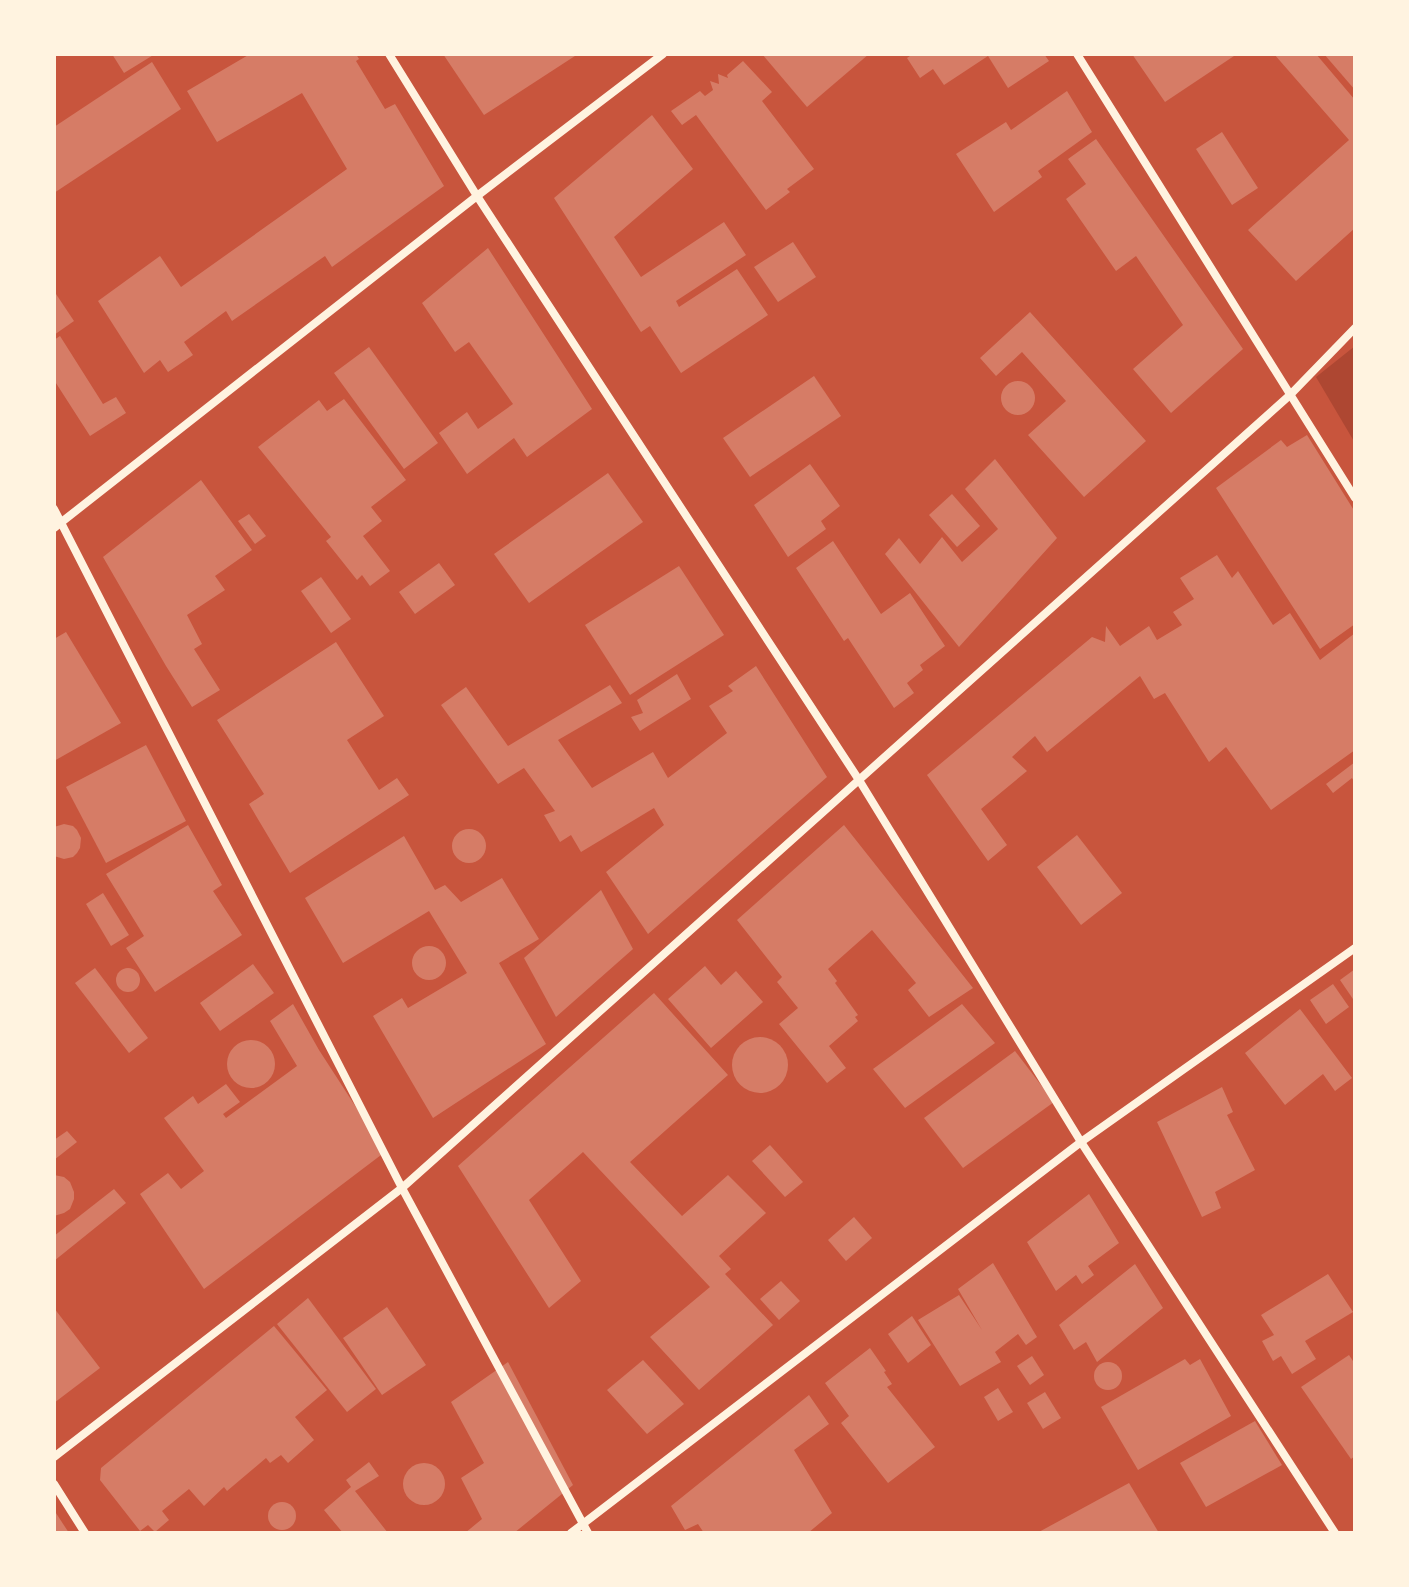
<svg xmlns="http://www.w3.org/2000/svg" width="1409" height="1587" font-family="Overpass,sans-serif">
<rect width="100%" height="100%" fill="#c8553d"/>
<path fill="#ae4732" d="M1355,346V443L1316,377Z"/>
<g fill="#d67c66">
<path d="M112,54H155L124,73Z"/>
<path d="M250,54H356L359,59L356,61L385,109L395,104L444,186L332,267L325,256L232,321L226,311L184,342L193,355L168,372L160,360L144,373L98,301L160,256L181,287L347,169L302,93L217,142L187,91Z"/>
<path d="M443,54H578L484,115Z"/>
<path d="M762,54H869L807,107Z"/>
<path d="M913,54H1044L1049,61L1008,88L988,56L944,85L933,69L920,78L907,58Z"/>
<path d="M1132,54H1237L1165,102Z"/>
<path d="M1274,54H1316L1355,100V228L1296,281L1248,230L1349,140Z"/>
<path d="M1324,54H1355V90Z"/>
<path d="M743,61L772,92L762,101L814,169L787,189L790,192L766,210L696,115L682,125L671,111L700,91L705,96L713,90L710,81L719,84L718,74L728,78L727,75Z"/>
<path d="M152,62L181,109L54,193V127Z"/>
<path d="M1067,91L1092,132L1038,171L1042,177L994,212L956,154L1006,122L1011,130Z"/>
<path d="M652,115L693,169L614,237L641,277L724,222L746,255L676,301L679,307L737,269L768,315L681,373L650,326L641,332L554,198Z"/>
<path d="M1222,132L1258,188L1232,205L1196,149Z"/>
<path d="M1096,139L1243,349L1171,413L1133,369L1183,325L1136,256L1116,271L1066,199L1086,184L1068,159Z"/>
<path d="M793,242L816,277L778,302L754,267Z"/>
<path d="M488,248L592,409L527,457L514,438L467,474L439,433L467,412L478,429L513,404L469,342L455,352L422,303Z"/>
<path d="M54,291L74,321L54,335Z"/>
<path d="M1030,312L1146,441L1084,497L1028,435L1066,401L1022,352L996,376L980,358Z"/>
<path d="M60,336L103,404L116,397L126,413L90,436L54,380V340Z"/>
<path d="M369,347L438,443L404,469L334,373Z"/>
<path d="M814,376L841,416L750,477L723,438Z"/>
<circle cx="1018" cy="398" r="17"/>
<path d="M344,399L406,480L371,507L382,521L363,536L390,571L370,586L362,575L357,580L326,541L331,537L258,447L319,400L327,411Z"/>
<path d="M1307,435L1355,512V624L1320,649L1216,488L1281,440L1287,447Z"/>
<path d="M995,459L1057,538L959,647L885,554L899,538L920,564L942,537L962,562L998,529L965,489Z"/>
<path d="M810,464L840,506L821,521L826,529L788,557L754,505Z"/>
<path d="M608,473L643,522L529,603L494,554Z"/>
<path d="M201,480L252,550L215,576L225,590L187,615L202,644L194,649L220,690L192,707L166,666L103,557Z"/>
<path d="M952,494L980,526L957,547L929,515Z"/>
<path d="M249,514L266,536L255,544L238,521Z"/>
<path d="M833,541L881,614L910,593L945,646L920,665L923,670L907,683L914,693L894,708L848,638L844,641L796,568Z"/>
<path d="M1217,555L1232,578L1238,571L1273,625L1290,613L1320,660L1355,633V750L1271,810L1226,747L1209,762L1165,693L1154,699L1140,676L1047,752L1035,736L1012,757L1027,771L981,809L1007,845L988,861L927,775L1092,637L1105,642L1106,626L1120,646L1149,626L1157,640L1182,625L1173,612L1194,599L1180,578Z"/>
<path d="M439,563L455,585L415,614L399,592Z"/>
<path d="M679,566L724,635L630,695L585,625Z"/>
<path d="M321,577L351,619L331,633L301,591Z"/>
<path d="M66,632L121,723L54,761V639Z"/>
<path d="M336,642L384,716L347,740L379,790L397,778L409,795L290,873L249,804L264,794L217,720Z"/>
<path d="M756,666L827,777L648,934L606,872L664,825L654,808L581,852L571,835L560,842L544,815L555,811L524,768L498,784L441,705L466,687L508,746L610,685L622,703L558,740L592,788L653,752L668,778L727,733L709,706L733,691L728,686Z"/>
<path d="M677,674L691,699L640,731L631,717L643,713L637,700Z"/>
<path d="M146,745L186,821L106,863L66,787Z"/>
<path d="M1355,762V783L1352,778L1333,793L1326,784Z"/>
<path d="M64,824L73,826L77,830L81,838L80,848L77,853L73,857L64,859L54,856V827Z"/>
<path d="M188,825L222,885L213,891L242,935L155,992L126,948L144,936L106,874Z"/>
<path d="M844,825L973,988L929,1017L908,990L916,983L872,930L828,969L837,981L835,983L858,1015L855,1017L858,1021L829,1046L846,1068L827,1083L779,1024L798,1008L777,982L782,977L737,920Z"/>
<circle cx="469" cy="846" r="17"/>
<path d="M1077,835L1122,893L1081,925L1037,867Z"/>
<path d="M404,836L435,890L445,885L461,902L502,878L539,939L499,963L546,1044L433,1118L373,1016L402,998L408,1008L467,973L429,911L343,963L305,898Z"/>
<path d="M601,890L633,949L556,1017L524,958Z"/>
<path d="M103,893L129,935L111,946L86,904Z"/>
<circle cx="429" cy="963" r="17"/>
<path d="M253,964L274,993L220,1031L200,1003Z"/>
<path d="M705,966L721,985L736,971L763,1002L711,1048L668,999Z"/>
<path d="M95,968L148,1038L129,1053L75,983Z"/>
<circle cx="128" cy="980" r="12"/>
<path d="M1355,969V1002L1340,980Z"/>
<path d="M1333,984L1349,1007L1326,1024L1310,1000Z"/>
<path d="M654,993L728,1075L630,1162L682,1216L728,1175L766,1213L719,1256L731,1269L725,1274L773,1325L699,1390L650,1337L710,1287L583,1152L529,1200L581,1281L549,1308L458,1166Z"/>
<path d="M293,1004L319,1050L385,1152L204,1289L140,1194L168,1173L181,1189L204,1171L164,1118L193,1096L198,1104L226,1084L240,1102L223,1114L226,1118L297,1066L270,1021Z"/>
<path d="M962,1004L995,1043L905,1108L873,1069Z"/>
<path d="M1300,1009L1352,1078L1335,1091L1323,1074L1285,1105L1245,1053Z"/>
<circle cx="760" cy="1065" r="28"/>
<circle cx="251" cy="1064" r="24"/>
<path d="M1015,1051L1054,1102L963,1168L924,1118Z"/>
<path d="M1222,1087L1233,1112L1227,1115L1255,1170L1215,1192L1221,1208L1202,1217L1157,1122Z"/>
<path d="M67,1131L77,1142L54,1160V1140Z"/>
<path d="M770,1145L803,1182L785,1197L752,1161Z"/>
<path d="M54,1175L64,1177L70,1182L74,1192V1199L70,1209L64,1213L54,1216Z"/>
<path d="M114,1189L126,1203L54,1261V1236Z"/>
<path d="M1089,1194L1119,1243L1088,1266L1094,1275L1082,1284L1076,1275L1056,1291L1027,1242Z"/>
<path d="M854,1217L872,1238L846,1261L828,1240Z"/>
<path d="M993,1263L1037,1337L1026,1345L1018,1334L995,1352L1001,1362L960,1386L918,1320L959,1295L982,1330L958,1289Z"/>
<path d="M1135,1264L1163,1308L1097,1362L1086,1342L1074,1350L1059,1325Z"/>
<path d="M1328,1274L1353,1312L1305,1341L1316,1359L1292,1374L1281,1356L1273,1361L1262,1341L1274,1335L1261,1315Z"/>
<path d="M781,1281L800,1301L779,1320L760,1299Z"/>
<path d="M308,1298L376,1389L347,1412L277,1324Z"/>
<path d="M387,1307L426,1365L382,1395L343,1338Z"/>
<path d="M54,1308L100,1368L54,1403Z"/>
<path d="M912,1316L931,1345L908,1363L888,1334Z"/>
<path d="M274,1326L327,1390L295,1417L314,1440L288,1463L281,1455L270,1463L266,1458L227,1491L224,1487L204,1506L189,1489L162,1511L169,1520L155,1532L148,1525L140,1531L100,1480L101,1468Z"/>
<path d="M870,1348L886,1371L884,1372L892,1384L887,1387L935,1447L888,1483L841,1423L849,1416L825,1383Z"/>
<path d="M1349,1355L1355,1364V1456L1351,1459L1301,1387Z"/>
<path d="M1032,1356L1044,1375L1030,1385L1017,1366Z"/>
<path d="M1185,1359L1190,1365L1200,1359L1231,1416L1138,1470L1101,1407Z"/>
<path d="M643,1360L684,1404L647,1434L607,1390Z"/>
<path d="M508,1362L573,1485L514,1533H465L482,1519L461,1478L484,1463L451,1402Z"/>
<circle cx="1108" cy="1376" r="14"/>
<path d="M998,1388L1013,1412L998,1421L984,1397Z"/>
<path d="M1045,1392L1061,1418L1043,1429L1027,1403Z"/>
<path d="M809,1395L829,1424L794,1450L832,1513L808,1533H704L698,1524L685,1530L671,1506Z"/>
<path d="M1255,1421L1282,1465L1206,1507L1180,1463Z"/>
<path d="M369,1462L379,1476L355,1491L388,1533H343L324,1510L351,1487L346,1480Z"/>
<circle cx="424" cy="1484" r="21"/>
<path d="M1129,1483L1159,1533H1037Z"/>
<circle cx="282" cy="1516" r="14"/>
<path d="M54,1510L69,1533H54Z"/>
</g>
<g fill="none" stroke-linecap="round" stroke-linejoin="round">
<g stroke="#fff3e0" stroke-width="8">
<path d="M389,54L477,196L859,780L1081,1142L1335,1533"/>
<path d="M1077,54L1355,498"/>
<path d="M54,509L402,1188L588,1533"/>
<path d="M54,528L477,196L663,54"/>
<path d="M54,1457L402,1188L1290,395L1355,328"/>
<path d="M54,1484L85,1533"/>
<path d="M571,1533L1081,1142L1355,948"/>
</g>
</g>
<rect width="1409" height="1587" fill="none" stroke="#fff3e0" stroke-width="112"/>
</svg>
